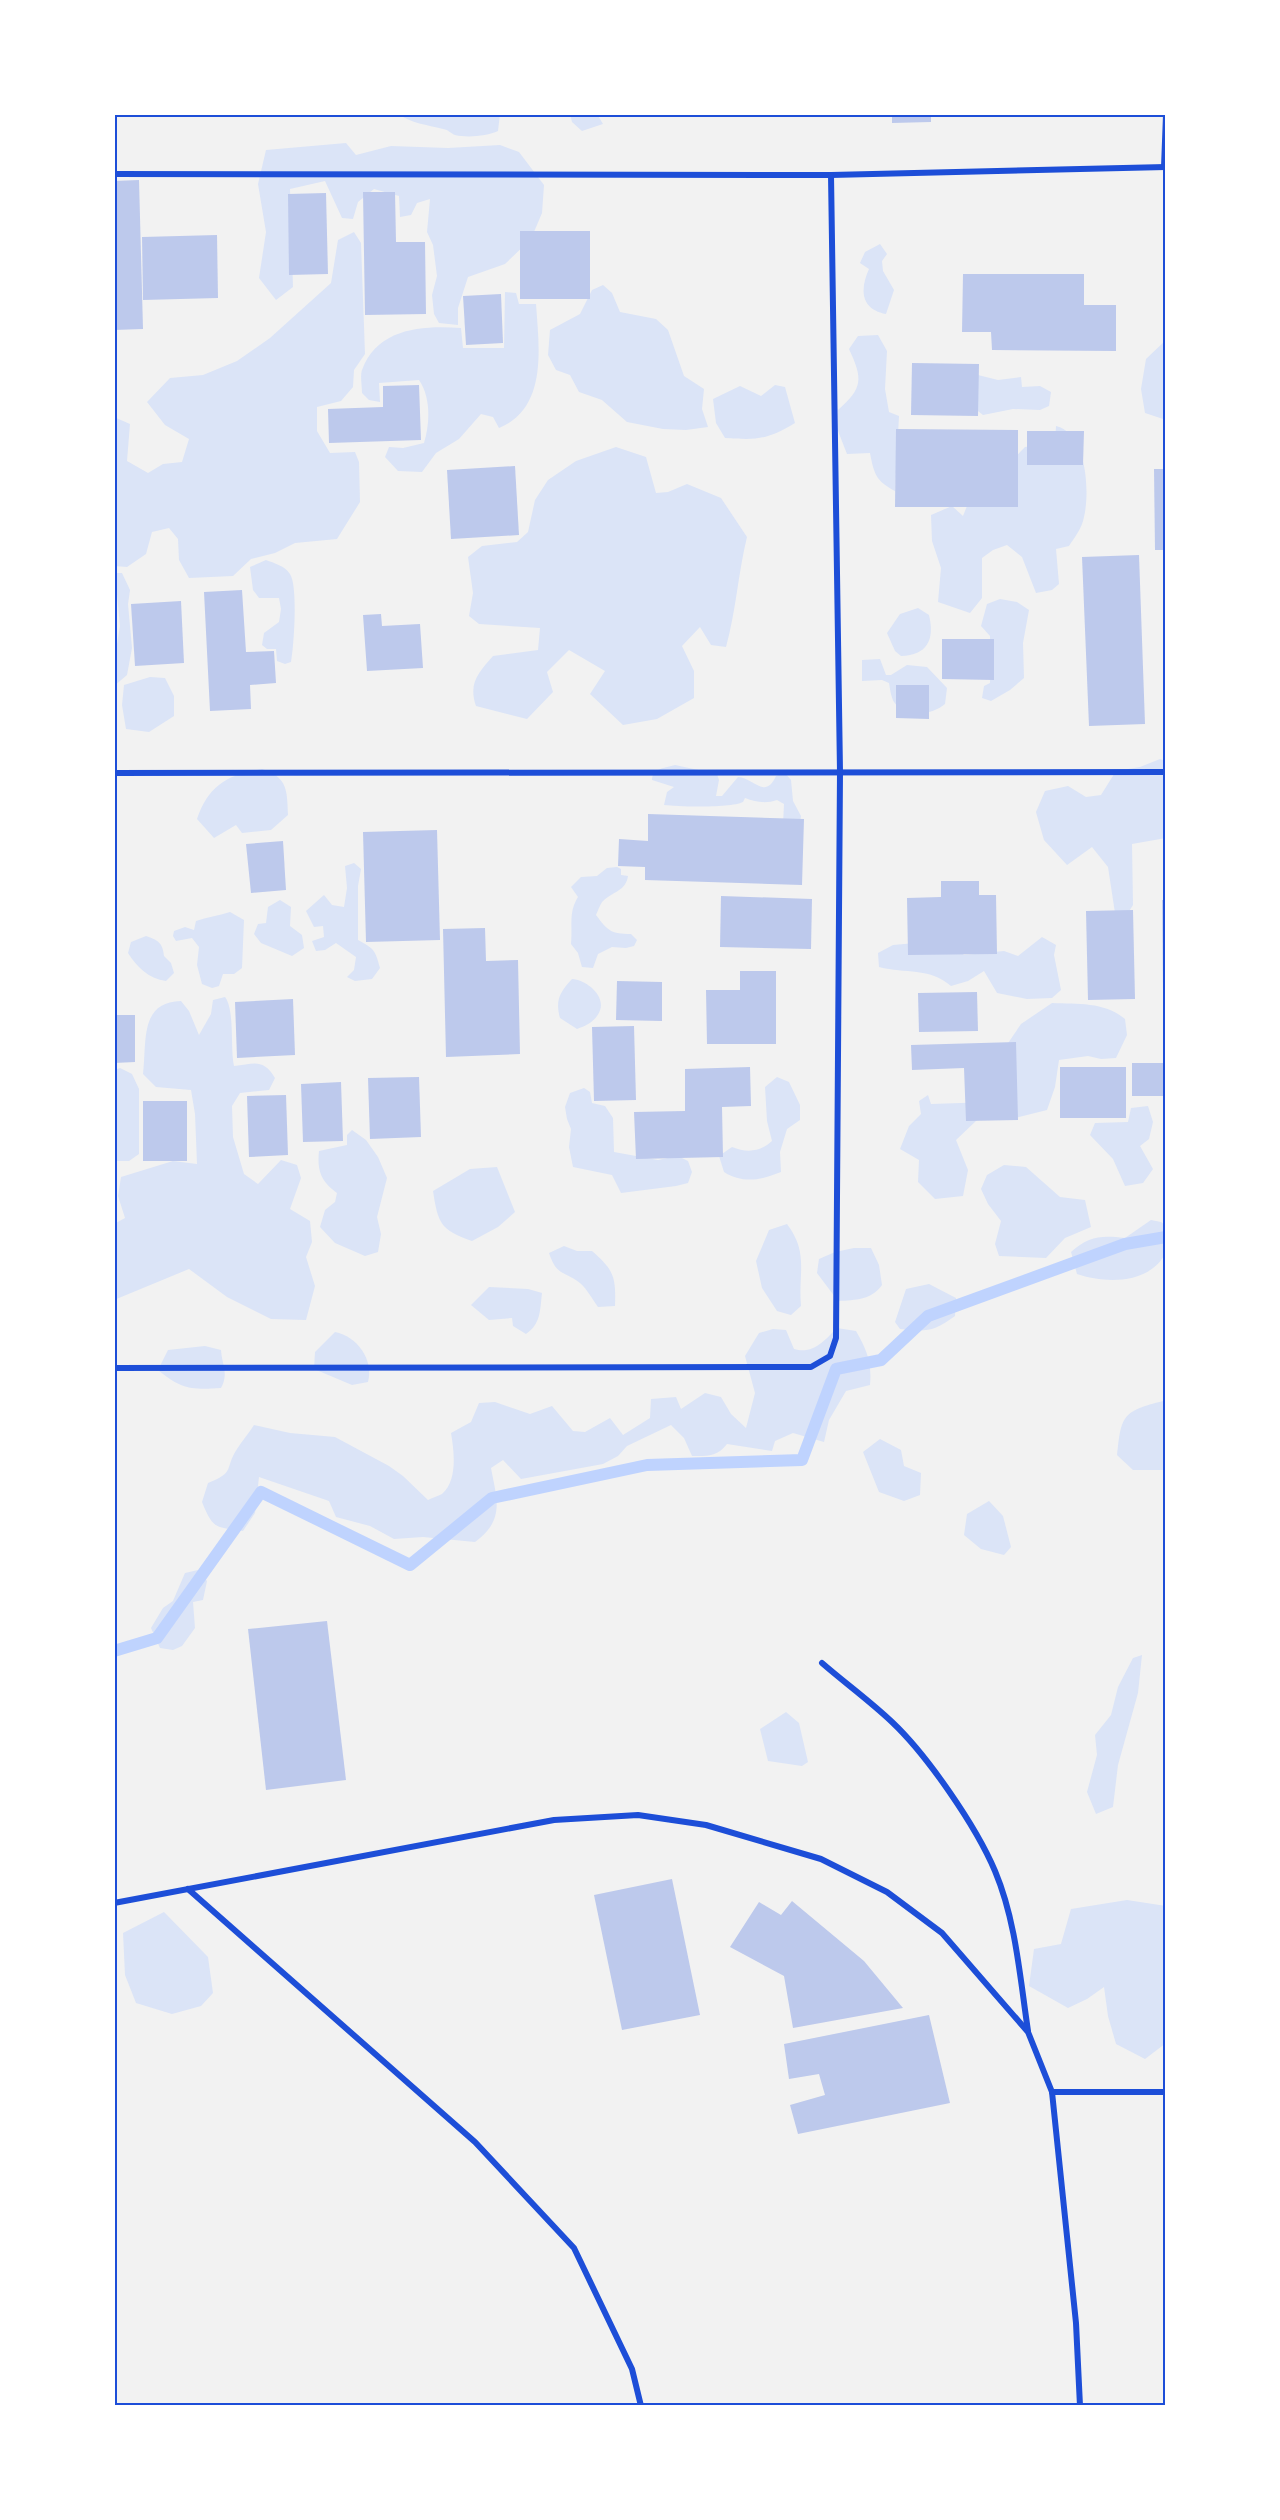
<svg xmlns="http://www.w3.org/2000/svg" width="1280" height="2520" font-family="'Nunito Sans',sans-serif">
<rect width="100%" height="100%" fill="#f2f2f2"/>
<g fill="#dbe4f7">
<path d="M398,114H500L498,131C487,136 468,138 455,135C450,133 449,130 443,129C427,125 411,123 398,114Z"/>
<path d="M570,114H597L603,124L582,131L572,122Z"/>
<path d="M346,143L356,155L391,146L448,148L500,145L519,152L544,185L542,213L531,239L505,264L468,277L458,308V325L439,323L434,314L432,295L437,276L433,245L427,232L430,199L417,203L411,215L400,217L399,196L374,189L358,202L353,219L342,218L325,181L290,189L293,287L276,300L259,278L266,232L258,184L266,150Z"/>
<path d="M354,232L361,243L365,354L354,370L353,387L341,401L317,407V431L330,453L355,452L359,462L360,502L337,539L295,543L275,553L251,559L233,576L189,578L179,560L178,539L169,528L152,532L146,554L127,567L114,566V417L130,424L127,461L148,473L163,464L182,462L189,439L165,425L147,402L170,378L203,375L237,361L270,338L331,283L338,240Z"/>
<path d="M880,244L887,254L882,261L883,271L894,290L886,314C860,309 860,289 869,269L860,263L865,252Z"/>
<path d="M603,285L612,293L620,312L656,319L668,330L684,376L704,389L702,409L708,427L686,430L663,429L627,422L602,400L579,392L570,375L556,370L548,355L550,330L580,314L592,290Z"/>
<path d="M505,292L516,293L519,304H536C539,347 548,408 499,428L493,417L481,414L459,439L436,453L422,472L398,471L385,457L389,447L403,448L424,443C430,424 431,397 419,380L379,383L380,402L369,400L362,393C362,386 360,376 362,370C377,328 423,325 461,328L463,348H504Z"/>
<path d="M878,335L887,351L885,389L889,412L899,416L895,491C876,481 874,474 870,453L847,454L838,431V410C863,388 863,379 849,349L858,336Z"/>
<path d="M1166,340V420L1145,413L1141,389L1146,359Z"/>
<path d="M974,374L998,380L1021,377L1022,387L1040,386L1051,392L1049,406L1040,410L1013,409L983,415L969,404Z"/>
<path d="M775,385L785,387L795,423C767,440 757,440 725,438L716,423L713,399L740,386L761,396Z"/>
<path d="M1056,426C1087,433 1090,492 1084,517C1082,528 1075,537 1069,546L1056,549L1059,584L1052,590L1036,593L1022,557L1007,545L993,550L982,558V598L970,613L938,602L941,568L932,541L931,515L952,506L963,516L967,506L1025,447L1055,443Z"/>
<path d="M616,447L646,457L656,493L668,492L687,484L721,498L747,537C738,574 736,611 726,647L711,645L700,627L682,646L694,671V698L657,719L623,725L590,694L605,671L569,650L547,672L553,692L527,719L476,706C468,683 479,672 493,656L538,650L540,628L479,624L469,616L473,593L468,557L482,546L517,542L528,532L535,500L548,480L576,461Z"/>
<path d="M266,560C274,563 285,566 290,574C298,586 294,646 291,662L285,664L277,661L276,649H267L262,645L264,633L279,622L281,609L279,598H259L253,590L250,567Z"/>
<path d="M115,573H122L130,590L128,604L132,648L127,675L114,686V662L120,626Z"/>
<path d="M1000,599L1017,602L1029,610L1023,643L1024,678L1010,690L991,701L982,698L984,686L990,683V636L981,626L987,604Z"/>
<path d="M918,608L929,615C935,640 927,655 901,656L895,651L887,633L900,614Z"/>
<path d="M880,659L886,675H891L907,665L927,667L947,688L945,704C932,715 905,719 894,702C891,697 890,689 889,683L882,680L862,681V660Z"/>
<path d="M150,677L165,678L174,696V716L149,732L126,729L122,705L124,685Z"/>
<path d="M1160,759L1166,761V838L1132,844L1133,905L1126,916L1115,913L1108,867L1092,847L1067,865L1044,840L1036,812L1045,791L1068,786L1086,797L1101,795L1116,771L1140,767Z"/>
<path d="M675,765L717,774L719,780L716,796H722L738,777C754,778 765,800 776,776L785,773L791,780L793,801L801,816L799,831L783,825L784,804L777,800C765,804 756,802 745,798L743,802C731,808 680,807 664,805L667,792L674,787L652,780C652,768 665,768 675,765Z"/>
<path d="M262,769C288,777 287,791 288,815L271,830L242,833L236,825L214,838L197,819C208,786 228,774 262,769Z"/>
<path d="M354,863L361,869L358,886V940C374,949 375,949 380,968L372,979L355,981L347,977L354,970L356,957L336,943L325,950L316,951L312,941L324,937L323,926L314,927L306,911L324,895L332,905L344,907L347,888L345,866Z"/>
<path d="M617,867L621,869V875L628,876C626,891 612,892 603,901C600,904 598,911 596,915C608,931 611,934 631,934L637,940L634,946L626,948L612,947L598,954L593,968L582,967L578,953L571,944C573,926 568,913 578,897L571,887L581,877L597,876L607,868Z"/>
<path d="M280,900L291,907L290,926L302,935L304,948L292,956L261,943L254,934L258,924L266,923L268,907Z"/>
<path d="M230,912L244,920L242,968L234,974H223L219,986L212,988L202,984L197,965L199,947L192,938L176,941L173,936L174,931L185,927L194,930L196,921C207,917 218,916 230,912Z"/>
<path d="M146,936C158,940 163,943 164,956L171,963L174,973L166,981C149,979 137,967 128,953L131,942Z"/>
<path d="M1042,937L1056,945L1054,955L1061,990L1052,998L1027,999L997,993L984,971L968,981L951,986C929,967 906,974 879,967L878,953L893,945L927,942L954,945L964,955L1004,951L1018,956Z"/>
<path d="M572,979C588,980 610,999 597,1016C592,1023 585,1026 577,1029L560,1018C555,1000 560,992 572,979Z"/>
<path d="M225,997C235,1010 230,1048 234,1066C254,1064 263,1058 275,1078L269,1090L240,1093L232,1106L233,1137L244,1174L258,1184L281,1160L297,1165L301,1178L290,1209L310,1221L312,1242L306,1257L315,1286L306,1320L271,1319L227,1297L189,1269L114,1300V1224L125,1218L118,1196L121,1177L173,1161L197,1164L195,1114L191,1090L156,1087L143,1074C147,1042 139,1002 181,1001L189,1011L199,1035L211,1014L213,1000Z"/>
<path d="M1052,1003C1078,1004 1105,1002 1125,1019L1127,1035L1116,1058L1101,1059L1088,1056L1059,1060L1055,1087L1047,1110L1011,1119L977,1120L956,1140L968,1170L963,1196L935,1199L918,1182L919,1160L900,1149L909,1126L921,1114L919,1101L928,1095L931,1104L991,1102L1004,1049L1021,1024Z"/>
<path d="M120,1068L132,1074L139,1089V1154L129,1161H114V1070Z"/>
<path d="M777,1077L789,1082L800,1105V1120L787,1129L780,1152L781,1172C761,1180 743,1184 724,1172L719,1156L732,1147C747,1153 760,1152 772,1141L767,1121L765,1087Z"/>
<path d="M584,1088L590,1092L592,1103L605,1106L613,1118L614,1152L658,1160L678,1156L688,1161L692,1172L688,1183L676,1186L621,1193L612,1175L573,1167L569,1147L571,1129L567,1119L565,1107L570,1093Z"/>
<path d="M1148,1106L1153,1122L1149,1139L1140,1146L1153,1169L1143,1183L1125,1186L1113,1159L1090,1135L1095,1123L1128,1122L1131,1108Z"/>
<path d="M352,1130L366,1140L378,1157L387,1178L377,1217L381,1234L378,1252L365,1256L335,1243L320,1227L325,1210L335,1202L337,1193C321,1181 317,1171 319,1151L347,1145V1135Z"/>
<path d="M1004,1165L1026,1167L1060,1197L1085,1200L1091,1227L1065,1238L1046,1258L999,1256L995,1244L1001,1221L988,1204L981,1189L987,1175Z"/>
<path d="M497,1167L515,1212L498,1227L472,1241C440,1230 438,1223 433,1191L470,1169Z"/>
<path d="M1151,1220L1161,1222L1166,1226C1166,1234 1168,1247 1165,1254C1149,1284 1106,1284 1077,1274L1071,1252C1089,1236 1101,1235 1125,1238Z"/>
<path d="M787,1224C809,1253 798,1273 801,1306L791,1315L777,1311L762,1288L756,1261L769,1230Z"/>
<path d="M564,1246L577,1251H592C614,1270 616,1277 615,1306L598,1307C593,1300 587,1289 580,1283C565,1271 557,1277 549,1253Z"/>
<path d="M854,1248H871L879,1265L882,1285C871,1300 856,1300 838,1301L817,1273L819,1259L835,1252Z"/>
<path d="M929,1284L956,1298L955,1316C933,1332 926,1332 900,1329L895,1322L906,1289Z"/>
<path d="M489,1287L528,1289L542,1293C540,1310 541,1324 526,1334L513,1326L512,1318L489,1320L471,1305Z"/>
<path d="M837,1328L856,1331C867,1350 872,1363 870,1385L846,1391L829,1420L824,1442L793,1433L775,1441L772,1451L727,1444C717,1457 707,1456 692,1456L684,1438L671,1425L627,1446L618,1456L603,1464L521,1479L503,1460L491,1468C497,1500 505,1520 475,1542L423,1537L394,1539L370,1526L336,1517L329,1501L259,1477L255,1513L243,1531C215,1527 213,1529 202,1502L208,1483C236,1472 224,1469 237,1449C242,1441 249,1433 254,1425L290,1433L335,1437L389,1466L403,1476L428,1500C432,1498 438,1496 442,1494C458,1480 454,1451 451,1433L471,1422L479,1403L495,1402L530,1414L552,1406L573,1431L585,1432L610,1418L623,1435L650,1418L651,1399L676,1397L681,1409L705,1393L721,1397L731,1414L746,1428L755,1393L745,1356L759,1333L773,1329L786,1330L794,1349C813,1355 825,1340 837,1328Z"/>
<path d="M335,1332C357,1336 374,1360 368,1382L352,1385L314,1369L315,1352Z"/>
<path d="M205,1346L221,1350C222,1365 229,1374 221,1388C191,1390 181,1389 158,1370L168,1350Z"/>
<path d="M1163,1401L1166,1405V1463L1164,1470H1133L1117,1455C1121,1415 1123,1411 1163,1401Z"/>
<path d="M880,1439L901,1450L904,1466L921,1473L920,1495L904,1501L879,1492L863,1452Z"/>
<path d="M989,1501L1003,1516L1011,1547L1004,1555L981,1549L964,1535L967,1514Z"/>
<path d="M198,1570L207,1581L203,1600L193,1602L195,1628L182,1646L173,1650L160,1648L151,1628L163,1608L173,1601L185,1573Z"/>
<path d="M1142,1655L1138,1693L1118,1765L1113,1807L1096,1814L1087,1792L1097,1755L1095,1735L1111,1715L1118,1687L1133,1658Z"/>
<path d="M786,1712L799,1723L808,1762L802,1766L768,1761L760,1729Z"/>
<path d="M1127,1900L1166,1906V2043L1145,2059L1116,2044L1108,2016L1104,1987L1087,1999L1068,2008L1029,1986L1034,1949L1061,1944L1071,1909Z"/>
<path d="M164,1912L208,1957L213,1993L201,2006L172,2014L136,2003L125,1975L123,1933Z"/>
</g>
<g fill="none" stroke-linecap="round" stroke-linejoin="round">
<path stroke="#bfd3fe" stroke-width="12" d="M114,1651L157,1638L261,1492L410,1565L492,1498L647,1465L802,1460L836,1369L881,1360L928,1316L1125,1244L1166,1237"/>
</g>
<g fill="#bdc9ec">
<path d="M892,114H931V122L892,123Z"/>
<path d="M139,180L143,329L114,330V181Z"/>
<path d="M363,192H395L396,242H425L426,314L365,315Z"/>
<path d="M326,193L328,274L289,275L288,194Z"/>
<rect x="520" y="231" width="70" height="68"/>
<path d="M217,235L218,298L143,300L142,237Z"/>
<path d="M963,274H1084V305H1116V351L992,350L991,332H962Z"/>
<path d="M501,294L503,343L466,345L463,296Z"/>
<path d="M912,363L979,364L978,416L911,415Z"/>
<path d="M419,385L421,440L329,443L328,409L383,407V386Z"/>
<path d="M896,429L1018,430V507H895Z"/>
<path d="M1027,431H1084L1083,465H1027Z"/>
<path d="M515,466L519,535L451,539L447,470Z"/>
<path d="M1154,469H1166V550H1155Z"/>
<path d="M1139,555L1145,724L1089,726L1082,557Z"/>
<path d="M242,590L246,652L274,651L276,683L250,685L251,709L210,711L204,592Z"/>
<path d="M181,601L184,663L135,666L131,604Z"/>
<path d="M381,614L382,626L420,624L423,668L367,671L363,615Z"/>
<path d="M942,639H994V680L942,679Z"/>
<path d="M896,685H929V719L896,718Z"/>
<path d="M648,814L804,819L802,885L645,880V867L618,866L619,839L648,841Z"/>
<path d="M437,830L440,940L366,942L363,832Z"/>
<path d="M283,841L286,890L251,893L246,844Z"/>
<path d="M941,881H979V895H996L997,954L908,955L907,898L941,897Z"/>
<path d="M721,896L812,899L811,949L720,947Z"/>
<path d="M1162,900H1166V991H1163Z"/>
<path d="M1133,910L1135,999L1088,1000L1086,911Z"/>
<path d="M485,928L486,961L518,960L520,1054L446,1057L443,929Z"/>
<path d="M740,971H776V1044H707L706,990H740Z"/>
<path d="M617,981L662,982V1021L616,1020Z"/>
<path d="M977,992L978,1031L919,1032L918,993Z"/>
<path d="M293,999L295,1055L237,1058L235,1002Z"/>
<path d="M114,1015H135V1062L114,1063Z"/>
<path d="M634,1026L636,1100L594,1101L592,1027Z"/>
<path d="M1016,1042L1018,1120L966,1121L964,1068L912,1070L911,1045Z"/>
<rect x="1132" y="1063" width="34" height="33"/>
<path d="M750,1067L751,1106L722,1107L723,1157L636,1159L634,1112L685,1111V1069Z"/>
<rect x="1060" y="1067" width="66" height="51"/>
<path d="M419,1077L421,1137L370,1139L368,1078Z"/>
<path d="M341,1082L343,1141L303,1142L301,1084Z"/>
<path d="M286,1095L288,1155L249,1157L247,1096Z"/>
<rect x="143" y="1101" width="44" height="60"/>
<path d="M327,1621L346,1780L266,1790L248,1629Z"/>
<path d="M672,1879L700,2015L622,2030L594,1895Z"/>
<path d="M792,1901L864,1961L903,2008L793,2028L784,1976L730,1947L759,1902L781,1915Z"/>
<path d="M929,2015L950,2103L798,2134L790,2105L825,2095L819,2074L789,2079L784,2044Z"/>
</g>
<g fill="none" stroke-linecap="round" stroke-linejoin="round">
<g stroke="#1d4ed8" stroke-width="6">
<path d="M1164,167L1166,115"/>
<path d="M114,174L831,175L1166,167"/>
<path d="M114,773L1166,772"/>
<path d="M114,1368L811,1367L830,1356L836,1338L840,772L831,175"/>
<path d="M822,1663C845,1683 870,1701 892,1722C927,1755 976,1826 995,1871C1016,1921 1020,1978 1028,2031"/>
<path d="M188,1889L475,2142L574,2248L632,2369L641,2406"/>
<path d="M114,1903L554,1820L638,1815L706,1825L821,1859L887,1892L942,1933L1028,2032L1052,2092L1076,2323L1080,2406"/>
<path d="M1052,2092H1166"/>
</g>
</g>
<rect width="1280" height="2520" fill="none" stroke="#ffffff" stroke-width="231"/>
<rect x="116" y="116" width="1048" height="2288" fill="none" stroke="#1d4ed8" stroke-width="2"/>
</svg>
